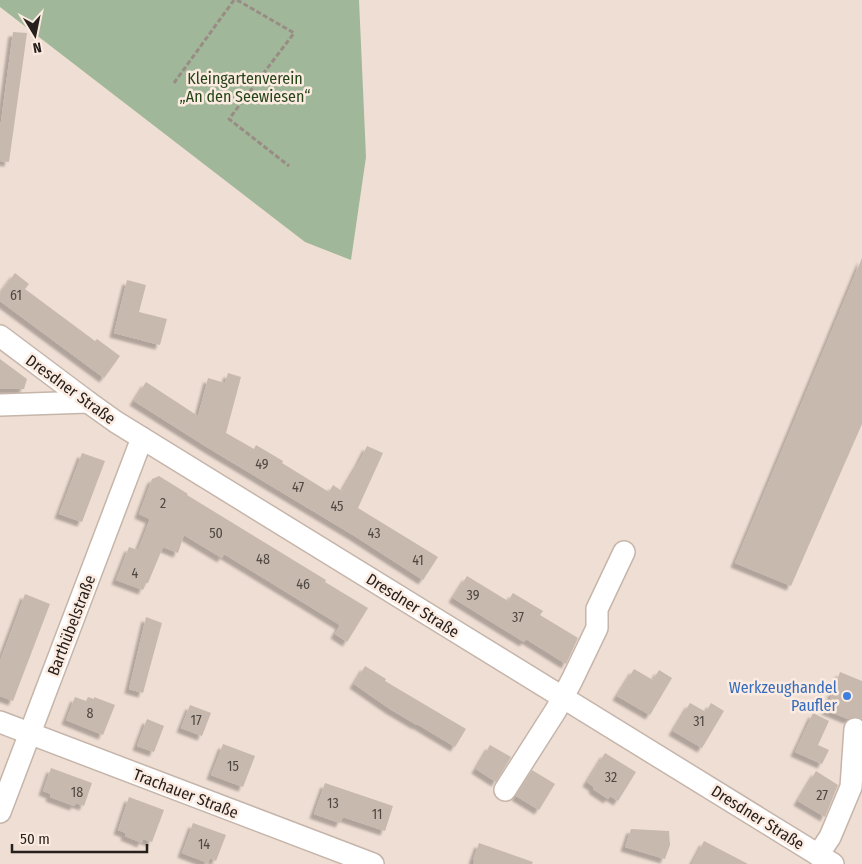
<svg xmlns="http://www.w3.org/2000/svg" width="862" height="864" font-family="'Fira Sans Condensed',sans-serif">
<defs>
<filter id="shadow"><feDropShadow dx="-4.5" dy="4.5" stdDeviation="1" flood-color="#0004"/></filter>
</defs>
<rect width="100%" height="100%" fill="#efded3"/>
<path fill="#a1b799" d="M0,0H359L366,157L351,260L305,242L0,7Z"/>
<g fill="#c7b9ad" filter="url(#shadow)">
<path d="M13,32L27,33L9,162L0,161V129Z"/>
<path d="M862,258V424L791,586L735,563Z"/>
<path d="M15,273L29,284L25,289L95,341L97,339L120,356L104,378L0,301V293Z"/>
<path d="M127,280L146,285L139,312L167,319L160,345L114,333Z"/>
<path d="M0,359L27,379L24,389H0Z"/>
<path d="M228,373L241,377L226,433L254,449L256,445L283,461L282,463L329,492L333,485L342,491L359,462L367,446L383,453L358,508L438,557L423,580L353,535L210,449L134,401L146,382L198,416L208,378L225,383Z"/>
<path d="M82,453L105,461L82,522L59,514Z"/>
<path d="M159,476L188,494L187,495L326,580L325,582L368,608L347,642L335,634L340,625L224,554L222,558L184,535L178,553L163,547L148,583H146L143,590L116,580L129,547L138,550L150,519L139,514L152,479Z"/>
<path d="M467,576L508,601L513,593L543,611L540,615L578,638L566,664L526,639L524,642L453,598Z"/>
<path d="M25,594L50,604L13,701L0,696V661Z"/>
<path d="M146,617L162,623L143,693L129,689Z"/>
<path d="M365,666L386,679L385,681L466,729L455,747L417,724V725L390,709L354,684Z"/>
<path d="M634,669L653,680L659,670L672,678L650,715L617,696Z"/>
<path d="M840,672L862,681V719L855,717L848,719L826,710Z"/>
<path d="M75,697L86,701L88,697L94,699V697L115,705L103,735L66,720Z"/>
<path d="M690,703L706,712L711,703L724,711L702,748L673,731Z"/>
<path d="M190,705L211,713L202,736L181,728Z"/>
<path d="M813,713L829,721L818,745L829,750L822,764L795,752Z"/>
<path d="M147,719L164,726L154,752L137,746Z"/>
<path d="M223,744L255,756L243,787L211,775Z"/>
<path d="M490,745L511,757L496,782L476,769Z"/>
<path d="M605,753L636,772L618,801L610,796L608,799L593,789L594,787L587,782Z"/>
<path d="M51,768L92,783L84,806L76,803L74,806L50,797L51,794L43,791Z"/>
<path d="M532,770L555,784L539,810L516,796Z"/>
<path d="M816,771L838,785L825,817L798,801Z"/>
<path d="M325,783L393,806L385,831L343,817L340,823L314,814Z"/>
<path d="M129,797L164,810L152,842L143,839L142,843L125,836L126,833L118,830Z"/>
<path d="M193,823L226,835L216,861L210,858L208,863L182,853Z"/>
<path d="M631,829L669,831L670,845L665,859L625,847Z"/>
<path d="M704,841L748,864H692Z"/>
<path d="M479,843L533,862L532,864H473L475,861L473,860Z"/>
</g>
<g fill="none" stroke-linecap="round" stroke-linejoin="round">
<g stroke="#c5b5aa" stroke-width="24">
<g id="minor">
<path d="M0,336L88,402L116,422L833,864"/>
<path d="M0,405L88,402"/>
<path d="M0,722L373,864"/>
<path d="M505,790L556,710L572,680L597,628V609L624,552"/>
<path d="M0,812L142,438"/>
<path d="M818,855L830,837L851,787L855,729"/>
</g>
</g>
<g stroke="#998c85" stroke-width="3" stroke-dasharray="5 2.5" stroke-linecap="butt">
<path d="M237,0L294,33L229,119L289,166"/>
<path d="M174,83L234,0"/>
</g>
<use href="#minor" stroke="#fff" stroke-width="21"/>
</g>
<circle fill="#3f7fe0" stroke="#fcebe0" stroke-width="2" cx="847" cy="696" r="5"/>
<g text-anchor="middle" stroke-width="5" stroke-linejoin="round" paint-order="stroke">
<g font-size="14" fill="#4f4742">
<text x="16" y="300">61</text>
<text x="262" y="469">49</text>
<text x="298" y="492">47</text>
<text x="163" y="508">2</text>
<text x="337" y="511">45</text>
<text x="216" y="538">50</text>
<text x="374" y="538">43</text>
<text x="263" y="564">48</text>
<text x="418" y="565">41</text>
<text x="135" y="578">4</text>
<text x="303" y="589">46</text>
<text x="473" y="600">39</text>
<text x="518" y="622">37</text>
<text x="90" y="718">8</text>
<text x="196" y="725">17</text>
<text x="699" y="726">31</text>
<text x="233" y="771">15</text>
<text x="611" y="782">32</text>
<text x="77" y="797">18</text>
<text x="822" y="800">27</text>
<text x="333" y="808">13</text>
<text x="377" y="819">11</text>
<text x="204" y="849">14</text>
</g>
<g font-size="16" fill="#254519" stroke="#fcebe0">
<text x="245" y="84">Kleingartenverein<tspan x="245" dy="18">„An den Seewiesen“</tspan></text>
</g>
<g font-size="16" fill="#27211e" stroke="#fcebe0">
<text transform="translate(71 389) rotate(36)" y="6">Dresdner Straße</text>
<text transform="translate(413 605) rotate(32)" y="6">Dresdner Straße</text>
<text transform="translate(71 625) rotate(-69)" y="6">Barthübelstraße</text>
<text transform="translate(186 793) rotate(21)" y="6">Trachauer Straße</text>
<text transform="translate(758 817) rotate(32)" y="6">Dresdner Straße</text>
</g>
<g font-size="16" fill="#366cbe" stroke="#fcebe0" text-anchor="end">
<text x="837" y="693">Werkzeughandel<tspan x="837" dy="18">Paufler</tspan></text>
</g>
</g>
<g transform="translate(35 35) rotate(170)" stroke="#fcebe0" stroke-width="4" paint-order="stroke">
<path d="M0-4L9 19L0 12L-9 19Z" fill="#27211e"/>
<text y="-8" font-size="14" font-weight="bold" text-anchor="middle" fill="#27211e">N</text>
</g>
<path d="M12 844v8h135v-8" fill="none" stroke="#27211e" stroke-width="2.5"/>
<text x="20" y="844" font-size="15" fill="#27211e" stroke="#fcebe0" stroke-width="4" paint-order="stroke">50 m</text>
</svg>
